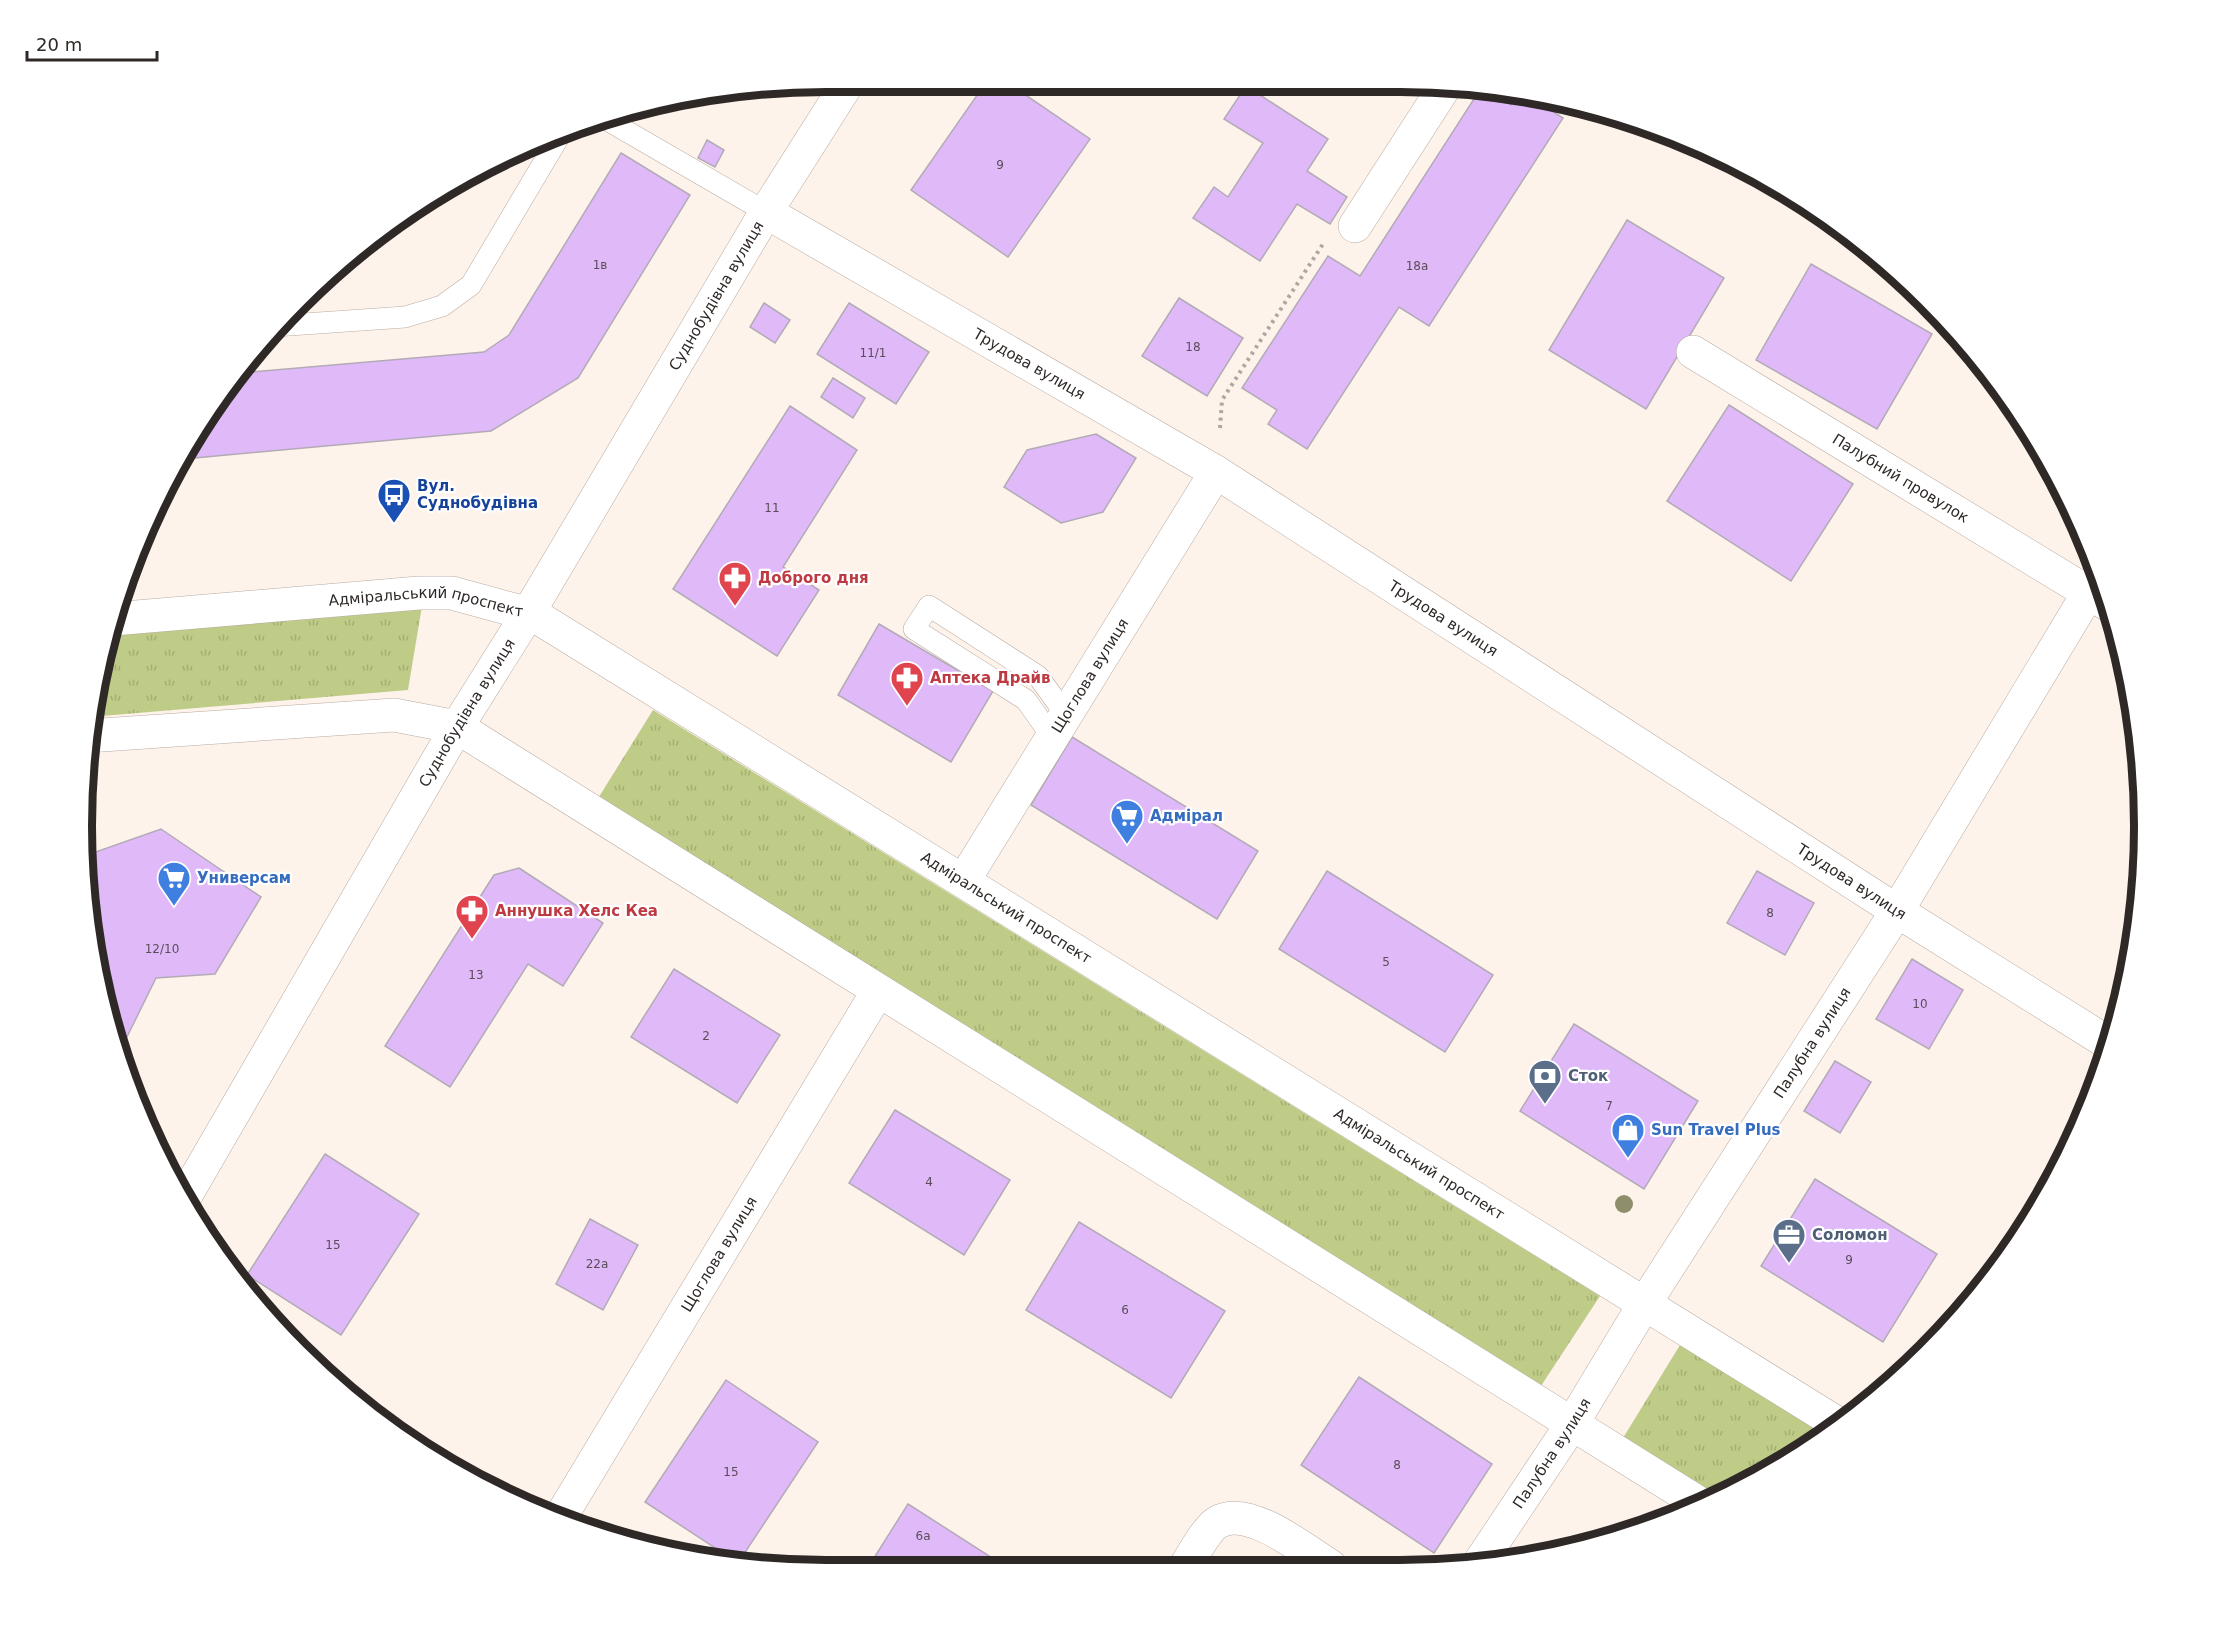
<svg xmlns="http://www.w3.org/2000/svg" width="2226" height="1652" font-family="'DejaVu Sans',sans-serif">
<defs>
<pattern id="grass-tufts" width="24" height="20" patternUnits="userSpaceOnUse" patternTransform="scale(1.5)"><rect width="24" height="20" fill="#bfcc87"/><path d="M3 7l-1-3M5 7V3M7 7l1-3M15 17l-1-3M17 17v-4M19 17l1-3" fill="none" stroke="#a4af74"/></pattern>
</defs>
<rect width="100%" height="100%" fill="#fef3eb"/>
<g fill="url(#grass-tufts)">
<path d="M422,606L408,690L90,717L110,633Z"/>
<path d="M653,710L1600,1296L1539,1389L597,800Z"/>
<path d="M1680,1345L1824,1434L1716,1496L1623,1438Z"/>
</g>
<g fill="#e0baf8" stroke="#b2abb7" stroke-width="1.5">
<path d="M987,81H1005L1090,139L1008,257L911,190Z"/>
<path d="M1246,86L1328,139L1307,171L1347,197L1330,224L1297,204L1260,261L1193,218L1214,187L1228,197L1263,143L1224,119Z"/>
<path d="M1481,88L1488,89L1511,105L1518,94L1529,96L1563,118L1429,326L1399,307L1307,449L1268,424L1277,410L1242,388L1328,256L1360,276Z"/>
<path d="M707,140L724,150L715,167L698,158Z"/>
<path d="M621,153L690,195L578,378L491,431L183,459L240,373L484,352L509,335Z"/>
<path d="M1627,220L1724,278L1646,409L1549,350Z"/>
<path d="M1811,264L1932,334L1877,429L1756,360Z"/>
<path d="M1179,298L1243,338L1207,396L1142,356Z"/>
<path d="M764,303L790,320L775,343L750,327Z"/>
<path d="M849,303L929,352L896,404L817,354Z"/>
<path d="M833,378L865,398L853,418L821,397Z"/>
<path d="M1729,405L1853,484L1791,581L1667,501Z"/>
<path d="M790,406L857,450L783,567L819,590L777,656L673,589Z"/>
<path d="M1096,434L1136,458L1103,512L1061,523L1004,487L1027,450Z"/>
<path d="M879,624L993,691L951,762L838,695Z"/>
<path d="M1072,737L1258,851L1217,919L1031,805Z"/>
<path d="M161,829L261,897L215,974L156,978L121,1049L87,923V855Z"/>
<path d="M519,868L603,923L563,986L528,964L450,1087L385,1046L494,875Z"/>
<path d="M1327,871L1493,975L1445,1052L1279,949Z"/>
<path d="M1757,871L1814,903L1785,955L1727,923Z"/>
<path d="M1912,959L1963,990L1929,1049L1876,1019Z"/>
<path d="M674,969L780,1035L737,1103L631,1037Z"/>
<path d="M1574,1024L1698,1101L1644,1189L1520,1111Z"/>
<path d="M1835,1061L1871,1082L1840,1133L1804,1111Z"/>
<path d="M895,1110L1010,1180L964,1255L849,1183Z"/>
<path d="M325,1154L419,1214L341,1335L247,1275Z"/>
<path d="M1815,1179L1937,1254L1883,1342L1761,1266Z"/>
<path d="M590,1219L638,1245L603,1310L556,1284Z"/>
<path d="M1079,1222L1225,1311L1171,1398L1026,1310Z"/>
<path d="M1359,1377L1492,1464L1434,1553L1301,1465Z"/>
<path d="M726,1380L818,1442L738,1563L645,1502Z"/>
<path d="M908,1504L1008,1568L867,1569Z"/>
</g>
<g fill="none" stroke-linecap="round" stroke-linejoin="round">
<g stroke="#b8aba2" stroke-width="22">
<g id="lane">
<path d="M602,117L766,212"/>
<path d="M275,326L405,317L442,306L471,285L563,130"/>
<path d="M1052,737L1026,700L914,629L929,606L1038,676L1066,715"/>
</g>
</g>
<g stroke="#b8aba2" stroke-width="34">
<g id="street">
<path id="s1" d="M766,212L1216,472L1897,911L2110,1044"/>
<path d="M1355,226L1447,83"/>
<path id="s2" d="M1693,352L2107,604"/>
<path id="s3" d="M964,880L1216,472"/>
<path id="s4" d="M186,1195L457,727L529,612L766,212L849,81"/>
<path id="s5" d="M560,1518L878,991"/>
<path id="s6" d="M1478,1565L1572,1424L1645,1303L1897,911L2098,577"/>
<path d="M1185,1567C1192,1556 1208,1527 1218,1522C1249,1505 1303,1549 1330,1566"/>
</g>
</g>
<g stroke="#b8aba2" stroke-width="34">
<g id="secondary">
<path id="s7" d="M113,619L419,593H452L518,611L529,612L1840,1425"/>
<path d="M87,736L394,715L457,727L1702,1505"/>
</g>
</g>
<g stroke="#afa6a0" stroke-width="4" stroke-dasharray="3 4.5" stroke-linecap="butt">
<path d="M1220,428L1222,400L1323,244"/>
<path d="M155,1140L168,1149"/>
</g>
<use href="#lane" stroke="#fff" stroke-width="21"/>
<use href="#street" stroke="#fff" stroke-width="33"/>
<use href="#secondary" stroke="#fff" stroke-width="33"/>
</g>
<circle fill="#8f8e6c" cx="1624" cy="1204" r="9"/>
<defs>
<g id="bus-pin" transform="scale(1.725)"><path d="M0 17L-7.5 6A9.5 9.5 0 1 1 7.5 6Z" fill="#1a4fb4" stroke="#fff"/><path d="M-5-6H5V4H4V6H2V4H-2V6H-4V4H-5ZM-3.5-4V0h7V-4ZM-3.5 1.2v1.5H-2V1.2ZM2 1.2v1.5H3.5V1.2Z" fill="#fff"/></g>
<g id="pharmacy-pin" transform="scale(1.725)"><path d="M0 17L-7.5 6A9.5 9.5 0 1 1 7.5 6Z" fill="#e0444e" stroke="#fff"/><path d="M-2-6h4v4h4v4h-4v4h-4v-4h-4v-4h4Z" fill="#fff"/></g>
<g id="supermarket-pin" transform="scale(1.725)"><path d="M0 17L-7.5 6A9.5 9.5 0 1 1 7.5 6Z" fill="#3f7fe0" stroke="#fff"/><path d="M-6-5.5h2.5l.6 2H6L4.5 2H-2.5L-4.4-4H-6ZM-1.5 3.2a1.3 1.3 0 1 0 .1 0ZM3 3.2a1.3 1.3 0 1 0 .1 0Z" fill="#fff"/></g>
<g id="bank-pin" transform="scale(1.725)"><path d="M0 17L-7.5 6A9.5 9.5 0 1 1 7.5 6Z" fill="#5c6f8a" stroke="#fff"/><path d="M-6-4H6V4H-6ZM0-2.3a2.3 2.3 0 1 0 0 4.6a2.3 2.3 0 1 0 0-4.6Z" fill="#fff"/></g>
<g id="shop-pin" transform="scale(1.725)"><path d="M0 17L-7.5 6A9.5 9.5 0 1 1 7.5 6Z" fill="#3f7fe0" stroke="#fff"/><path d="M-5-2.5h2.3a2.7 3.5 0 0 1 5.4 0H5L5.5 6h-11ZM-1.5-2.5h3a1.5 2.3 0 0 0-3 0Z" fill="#fff"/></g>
<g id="office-pin" transform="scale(1.725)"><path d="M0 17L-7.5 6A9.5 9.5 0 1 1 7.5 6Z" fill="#5c6f8a" stroke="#fff"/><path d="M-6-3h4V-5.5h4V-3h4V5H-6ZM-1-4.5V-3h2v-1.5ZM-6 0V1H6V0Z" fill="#fff"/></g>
</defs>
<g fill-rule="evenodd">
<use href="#bus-pin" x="394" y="495"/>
<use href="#pharmacy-pin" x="735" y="578"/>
<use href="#pharmacy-pin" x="907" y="678"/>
<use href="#supermarket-pin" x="1127" y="816"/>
<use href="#supermarket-pin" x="174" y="878"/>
<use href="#pharmacy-pin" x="472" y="911"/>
<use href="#bank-pin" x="1545" y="1076"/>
<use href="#shop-pin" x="1628" y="1130"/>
<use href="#office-pin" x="1789" y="1235"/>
</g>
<g text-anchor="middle" stroke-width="4.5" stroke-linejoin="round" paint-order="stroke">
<g font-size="12" fill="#5a4d5a">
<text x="1000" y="169">9</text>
<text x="600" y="269">1в</text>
<text x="1417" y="270">18а</text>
<text x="1193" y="351">18</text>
<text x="873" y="357">11/1</text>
<text x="772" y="512">11</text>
<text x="1770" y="917">8</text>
<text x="162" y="953">12/10</text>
<text x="1386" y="966">5</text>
<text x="476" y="979">13</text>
<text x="1920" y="1008">10</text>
<text x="706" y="1040">2</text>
<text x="1609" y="1110">7</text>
<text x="929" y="1186">4</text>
<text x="333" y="1249">15</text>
<text x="1849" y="1264">9</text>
<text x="597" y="1268">22а</text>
<text x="1125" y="1314">6</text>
<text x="1397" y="1469">8</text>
<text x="731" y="1476">15</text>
<text x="923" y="1540">6а</text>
</g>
<g font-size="15" fill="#2e2926" stroke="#fff">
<text dy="5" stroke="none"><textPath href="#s4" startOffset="1044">Суднобудівна вулиця</textPath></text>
<text dy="5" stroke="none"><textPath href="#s1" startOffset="304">Трудова вулиця</textPath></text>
<text dy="5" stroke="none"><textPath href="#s2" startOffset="243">Палубний провулок</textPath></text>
<text dy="5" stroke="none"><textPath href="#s7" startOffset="315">Адміральський проспект</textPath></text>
<text dy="5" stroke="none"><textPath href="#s1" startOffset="790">Трудова вулиця</textPath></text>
<text dy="5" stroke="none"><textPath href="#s3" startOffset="240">Щоглова вулиця</textPath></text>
<text dy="5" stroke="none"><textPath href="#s4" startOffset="558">Суднобудівна вулиця</textPath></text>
<text dy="5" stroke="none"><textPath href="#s1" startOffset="1276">Трудова вулиця</textPath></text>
<text dy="5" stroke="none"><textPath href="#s7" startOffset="981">Адміральський проспект</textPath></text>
<text dy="5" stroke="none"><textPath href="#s6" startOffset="620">Палубна вулиця</textPath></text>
<text dy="5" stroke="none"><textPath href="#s7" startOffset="1467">Адміральський проспект</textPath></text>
<text dy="5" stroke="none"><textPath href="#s5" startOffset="308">Щоглова вулиця</textPath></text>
<text dy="5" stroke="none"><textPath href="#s6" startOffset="134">Палубна вулиця</textPath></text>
</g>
<g font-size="15" font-weight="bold" fill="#164399" stroke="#fff" text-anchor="start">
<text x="417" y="491">Вул.<tspan x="417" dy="17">Суднобудівна</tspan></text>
</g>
<g font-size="15" font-weight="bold" fill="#be3a42" stroke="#fff" text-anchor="start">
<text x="758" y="583">Доброго дня</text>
<text x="930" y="683">Аптека Драйв</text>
<text x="495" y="916">Аннушка Хелс Кеа</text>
</g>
<g font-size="15" font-weight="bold" fill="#366cbe" stroke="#fff" text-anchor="start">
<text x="1150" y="821">Адмірал</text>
<text x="197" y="883">Универсам</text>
<text x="1651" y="1135">Sun Travel Plus</text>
</g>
<g font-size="15" font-weight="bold" fill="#4e5e75" stroke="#fff" text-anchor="start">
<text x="1568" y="1081">Сток</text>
<text x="1812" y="1240">Соломон</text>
</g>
</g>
<path d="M0 0H2226V1652H0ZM826 92H1400A734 734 0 0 1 2134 826V826A734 734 0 0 1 1400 1560H826A734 734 0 0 1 92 826V826A734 734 0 0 1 826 92Z" fill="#fff" fill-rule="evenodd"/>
<path fill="none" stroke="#2e2926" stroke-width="8" d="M826 92H1400A734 734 0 0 1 2134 826V826A734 734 0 0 1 1400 1560H826A734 734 0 0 1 92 826V826A734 734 0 0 1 826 92Z"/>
<path d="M27 51v9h130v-9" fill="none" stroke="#2e2926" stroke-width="3"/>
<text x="36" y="51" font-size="18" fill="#2e2926" stroke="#ffffff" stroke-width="4.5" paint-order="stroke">20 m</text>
</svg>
